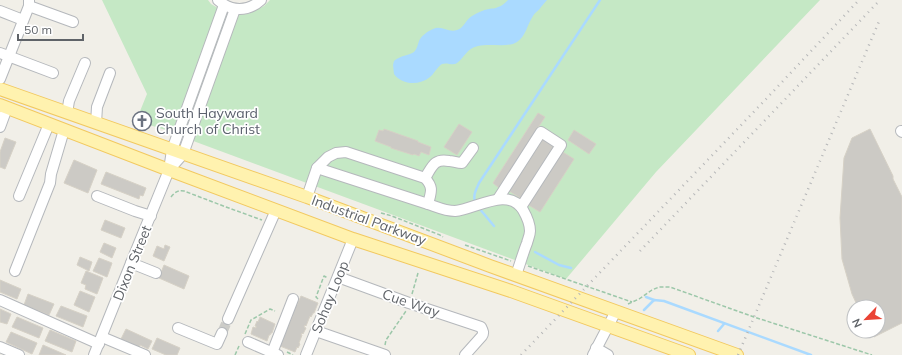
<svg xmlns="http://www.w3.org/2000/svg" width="902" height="355" font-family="Mulish,sans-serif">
<rect width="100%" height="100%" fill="#f1efe8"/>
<path fill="#c5e8c5" d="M102,0H208L211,4L230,15L248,14L264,6L270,0H820L656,172L566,279L196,142L166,130L136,121L147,94Z"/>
<path fill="#aadaff" d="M508,0H547C545,2 543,5 541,7C539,11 535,12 533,16C527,25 526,36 517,42C508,48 490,43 478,46C466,49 465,57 457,63C453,66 447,62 442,64C437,67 434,74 430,77C419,86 402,85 394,74L393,65L394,61C401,55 408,56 414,52C417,49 418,44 419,41C421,36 428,31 433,29C442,25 448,33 457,30C464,28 466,19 472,16C477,13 483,10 489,9C493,8 495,9 498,7C502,6 505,3 508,0Z"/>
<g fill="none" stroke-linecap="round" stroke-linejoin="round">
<g stroke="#aadaff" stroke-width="2.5">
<path d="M476,204C472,196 476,190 479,183L600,0"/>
<path d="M479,208L494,226"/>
<path d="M535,252L559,265L571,268"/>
<path d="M646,297L654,300"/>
<path d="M644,310L654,300L664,301L811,355"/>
<path d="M718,331L724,324"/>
</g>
</g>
<g fill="#cccac5" stroke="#d6d1c6">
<path d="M538,113L545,117L499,188L493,183Z"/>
<path d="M459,124L472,132L457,155L444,147Z"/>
<path d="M384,129L418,141V142L431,147L429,155L421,152L419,156L414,154L413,155L391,148V147L375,141L379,130L383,131Z"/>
<path d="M870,129L893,176V179L902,197V323L874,337L871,331H878V307H858L852,294L842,259L840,218L844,158L852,138Z"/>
<path d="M574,130L596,144L589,154L568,140Z"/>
<path d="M5,138L16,142L5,169L0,167V152Z"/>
<path d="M544,138L556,146L522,199L509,191Z"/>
<path d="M561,151L574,159L540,212L527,204Z"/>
<path d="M74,160L97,170L88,193L64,183Z"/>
<path d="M106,172L146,188L143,196L140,195L139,199L101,184Z"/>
<path d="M105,220L125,228L121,238L101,230Z"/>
<path d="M104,243L116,248L112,258L100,252Z"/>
<path d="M165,245L170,247L164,261L153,256L157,246L164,249Z"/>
<path d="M80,257L92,262L89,271L77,265Z"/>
<path d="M99,258L112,263L107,277L93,271Z"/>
<path d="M164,265L189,276L184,289L159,278Z"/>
<path d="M86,271L103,278L97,294L85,289L86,285L81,283Z"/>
<path d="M0,280L21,289L17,299L0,292Z"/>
<path d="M80,291L95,297L89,312L74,305Z"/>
<path d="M28,294L54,304L49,315L24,305Z"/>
<path d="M301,296L318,303L314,313H313L311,317L310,316L306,326L305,325L304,327L306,328L303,334L302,333L301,335H302L299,343L300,344L298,348L297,347L295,352L280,346L286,328L287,329L293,315L292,314L296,305H297Z"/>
<path d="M61,306L87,316L83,327L56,316Z"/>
<path d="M0,309L11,314L7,324L0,322Z"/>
<path d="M17,317L43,328L39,338L12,327Z"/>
<path d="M260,317L275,324L272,333H271L270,335H269L267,341L251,334L253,327L256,328V326H255L257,321L258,322Z"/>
<path d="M126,329L152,341L148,349L140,345L139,348L121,339Z"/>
<path d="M50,330L76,341L72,352L45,341Z"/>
<path d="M11,332L37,343L32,354L6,342Z"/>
<path d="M157,338L180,348L177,355H166L152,349Z"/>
<path d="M43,345L66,355H39Z"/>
</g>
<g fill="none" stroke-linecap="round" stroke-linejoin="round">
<path stroke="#ccccc8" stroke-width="10" stroke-dasharray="10 5" stroke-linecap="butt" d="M222,333L228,319"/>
<g stroke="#b5b8bc" stroke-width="12">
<g id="minor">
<path d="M218,0C231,12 248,12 261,0"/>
<path d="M29,6L73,22"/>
<path d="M0,11L23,20"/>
<path d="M0,53L53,73"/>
<path d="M0,79L29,6V0"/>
<path d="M67,113L69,101L85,63"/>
<path d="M96,123L97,107L110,73"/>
<path d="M0,127L7,108"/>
<path d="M901,131L902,132"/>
<path d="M317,168L428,204C437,207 445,211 455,211C476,209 508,186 523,210C527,217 530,223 530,231C530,235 528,239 527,243C523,253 520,264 516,275"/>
<path d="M169,170L183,154L235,9"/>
<path d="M425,178C432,167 434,158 449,161C453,161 457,163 462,163L473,148"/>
<path d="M19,196L49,124"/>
<path d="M97,196L135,211L151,216"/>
<path d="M307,197L317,168L328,157L336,153L346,152L425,178C434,188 431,192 428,204"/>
<path d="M498,199L541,132L561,145L521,207"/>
<path d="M131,263L156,273"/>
<path d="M15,271L50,183L51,174L64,130"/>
<path d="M338,277L409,303L481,327C483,331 484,333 482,336L465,355"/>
<path d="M0,300L99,344"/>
<path d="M228,319L276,210"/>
<path d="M178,328L217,344L222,333"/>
<path d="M316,331L385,355"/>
<path d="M102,337L145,355"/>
<path d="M248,342L278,355"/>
<path d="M0,347L19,355"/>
<path d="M596,348L608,355"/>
<path d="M272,353L293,299"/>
<path d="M94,355L131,263L169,170L172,150L224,5"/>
<path d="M306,355L353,239"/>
<path d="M593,355L616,311"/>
</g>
</g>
<g stroke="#f2c960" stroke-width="14">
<g id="major">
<path d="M0,89L307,197L490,266L737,355"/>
<path d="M0,105L169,170L353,239L511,291L689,355"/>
</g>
</g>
<g stroke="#9cc7a9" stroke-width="1.5" stroke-dasharray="4 2" stroke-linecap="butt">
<path d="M171,197C175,192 178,190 184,191L226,207L262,220"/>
<path d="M381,213L392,216L440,235L443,237"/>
<path d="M465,245L511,261"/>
<path d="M528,266L632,302"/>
<path d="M412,294L418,273"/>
<path d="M318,299L316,297L324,276L328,278"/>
<path d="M628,304L639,299L652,290L659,287H670L754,317L872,355"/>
<path d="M245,334L251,320L270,309L275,311"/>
<path d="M385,345L386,340L406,311"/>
<path d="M287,352L293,355"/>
<path d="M235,355L239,346"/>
</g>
<use href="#minor" stroke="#fff" stroke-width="10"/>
<use href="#major" stroke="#fff2af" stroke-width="12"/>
<g stroke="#b6b7b8" stroke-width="2.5" stroke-dasharray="1 5" stroke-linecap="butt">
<path d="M640,251L880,0"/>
<path d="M521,355L767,98L859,0"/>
<path d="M738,355L880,19"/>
</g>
</g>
<defs>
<g id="church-ring" transform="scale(1)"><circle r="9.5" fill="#fff" stroke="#6b7280" stroke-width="1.5"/><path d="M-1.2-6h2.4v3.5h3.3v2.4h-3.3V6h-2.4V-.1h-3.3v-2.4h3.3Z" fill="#6b7280"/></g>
</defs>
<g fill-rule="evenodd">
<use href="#church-ring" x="142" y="121"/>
</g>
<g text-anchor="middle" stroke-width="3.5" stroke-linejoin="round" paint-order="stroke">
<g font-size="14" fill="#5b616d" stroke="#fff" text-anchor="start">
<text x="156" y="118">South Hayward<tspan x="156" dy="16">Church of Christ</tspan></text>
</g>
<g font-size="14" fill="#5f6368" stroke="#fff">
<text transform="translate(369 220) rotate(20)" y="5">Industrial Parkway</text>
<text transform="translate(132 263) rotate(-68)" y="5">Dixon Street</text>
<text transform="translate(330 297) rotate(-68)" y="5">Sohay Loop</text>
<text transform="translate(411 303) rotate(19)" y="5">Cue Way</text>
</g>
</g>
<g transform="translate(866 319) rotate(245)"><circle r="19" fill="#ffffff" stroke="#bfc1c3"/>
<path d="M0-3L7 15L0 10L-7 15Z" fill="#ea4335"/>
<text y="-6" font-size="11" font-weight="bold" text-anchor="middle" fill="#5f6368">N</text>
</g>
<path d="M18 34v6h65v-6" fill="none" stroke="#5f6368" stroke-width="2"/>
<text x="24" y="34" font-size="12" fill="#5f6368" stroke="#ffffff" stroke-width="3" paint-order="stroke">50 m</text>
</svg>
